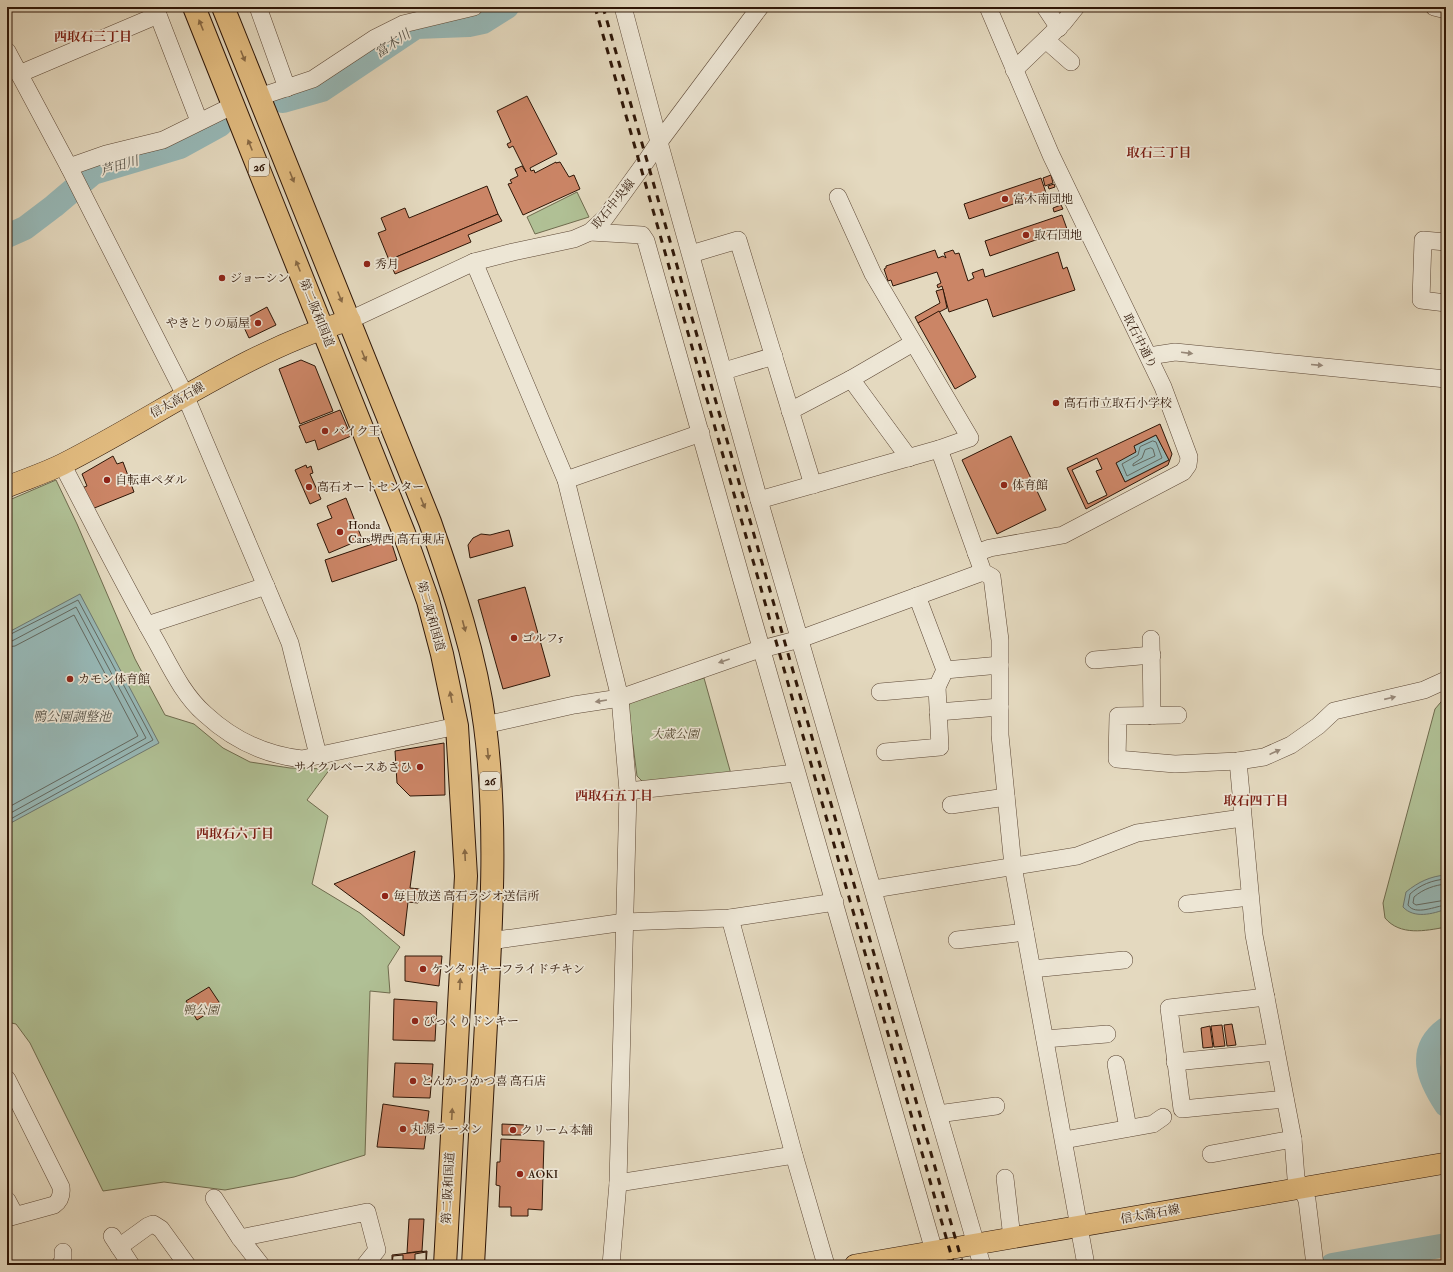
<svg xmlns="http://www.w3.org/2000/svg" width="1453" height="1272" font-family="'IM FELL Double Pica','Noto Serif JP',serif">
<rect width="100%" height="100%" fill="#e4d9bf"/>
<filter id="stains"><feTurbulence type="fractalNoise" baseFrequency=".005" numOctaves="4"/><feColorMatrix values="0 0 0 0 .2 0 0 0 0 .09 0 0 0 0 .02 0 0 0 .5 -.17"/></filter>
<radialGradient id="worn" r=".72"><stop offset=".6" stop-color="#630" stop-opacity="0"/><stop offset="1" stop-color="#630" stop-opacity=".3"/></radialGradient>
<g fill="#b0c095" stroke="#6f6b4e">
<path d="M577,192L589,217L535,234L527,217Z"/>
<path d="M56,480L77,524L135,659L165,715L194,724L223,748L250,762L290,768L330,769L307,800L328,816L312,884L360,913L400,947L388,966L390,993L370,991L365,1155L294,1177L225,1190L164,1182L103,1191L30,1043L16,1024L7,1022V501Z"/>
<path d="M704,678L731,774L643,782L637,776L628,706L633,700Z"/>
<path d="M1446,696V927C1425,931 1400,936 1385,918L1383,903L1435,709Z"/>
</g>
<g fill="#97b9b8" stroke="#6d7871">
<path d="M1156,435L1169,460L1125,482L1116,463L1134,446Z"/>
<path d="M80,594L159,743L7,825V633Z"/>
<path d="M1446,875V909C1433,914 1414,919 1403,907L1406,892C1418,882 1431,876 1446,875Z"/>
</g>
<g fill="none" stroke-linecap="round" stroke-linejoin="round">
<g stroke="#626860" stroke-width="1">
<path d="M1153,441L1156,442L1162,458L1127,476L1122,464L1138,455L1140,447Z"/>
<path d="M1151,448L1153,449L1155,456L1133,466V464L1142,458L1145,450Z"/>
<path d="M7,636L78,600L153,740L7,821"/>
<path d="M7,641H12L76,607L146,738L7,815"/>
<path d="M7,647L15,646L74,615L138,736L7,808"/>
<path d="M1446,879C1432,880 1420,885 1410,894L1408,905C1415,916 1436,906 1446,905"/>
<path d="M1446,884C1435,885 1423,889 1414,897L1413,903L1416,905L1446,900"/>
</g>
<g stroke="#97b9b8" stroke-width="24">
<path d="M283,101L322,90L416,27L469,25L483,22L507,7"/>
<path d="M7,236L25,228L54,206L93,173L180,147L220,125"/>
<path d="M1446,1029C1416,1051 1429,1079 1446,1105"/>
<path d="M1332,1265L1446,1245"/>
</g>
</g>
<g fill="#cb8566" stroke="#2e1607" fill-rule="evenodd">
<path d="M527,96L557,154L530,168L531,171L534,170L535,173L556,162V163L560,162L569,177L574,175L580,189L523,215L508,184L512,183L510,180L518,176L515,169L522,166L526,172L513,146L509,148L507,144L511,142L497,111Z"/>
<path d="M1051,175L1053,183L1045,186L1043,178Z"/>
<path d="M1041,178L1046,193L969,219L964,204Z"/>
<path d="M1054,184L1055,187L1049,189L1048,186Z"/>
<path d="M487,186L498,214L389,260L378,233L386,230L381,218L405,208L409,218Z"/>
<path d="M1061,205L1063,209L1054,212L1053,208Z"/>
<path d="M498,214L502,221L468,235L471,242L395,274L389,260Z"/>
<path d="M1062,215L1067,229L990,256L985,241Z"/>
<path d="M935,250L938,258L943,256L946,258L944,253L953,250L955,254L959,253L968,281L974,278L972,273L983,269L985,277L1058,252L1063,269L1067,267L1075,290L993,317L987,299L949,312L942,286L938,288L937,285L941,283L937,272L893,286L891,280L888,281L884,269L886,268V266Z"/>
<path d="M943,289L947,308L918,323L915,317L940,303L936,291Z"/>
<path d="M267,307L276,325L249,338L241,321Z"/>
<path d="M939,311L976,377L955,389L918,323Z"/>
<path d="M301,360L315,366L333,411L300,424L279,369Z"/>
<path d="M340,410L351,436L318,450L315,440L306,443L299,426Z"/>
<path d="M1160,424L1172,454L1168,465L1086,509L1067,468ZM1156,435L1169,460L1125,482L1116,463L1136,452L1134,446ZM1097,458L1102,469L1096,471L1107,495L1088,504L1072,470Z"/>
<path d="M1011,436L1046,510L997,534L962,460Z"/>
<path d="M113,456L117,464L123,462L134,492L92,509L82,488L87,486L82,474Z"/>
<path d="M306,465L307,468L311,466L313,473L310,474L321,499L310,504L295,470Z"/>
<path d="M346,498L362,539L329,553L317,524L332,518L327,506Z"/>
<path d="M509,530L513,546L470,558L468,545L473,538L481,534L490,535Z"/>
<path d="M390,538L397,560L332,582L325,560Z"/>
<path d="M525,587L550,676L503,689L478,600Z"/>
<path d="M444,743L445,795L410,796L397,783L395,751Z"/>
<path d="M415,851L410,888L420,889L418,903L408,902L404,936L334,884Z"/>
<path d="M405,956H442L439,986L405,981Z"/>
<path d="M209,987L221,1005L197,1020L186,1001Z"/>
<path d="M394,999L437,1002L435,1041L393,1040Z"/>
<path d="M1232,1024L1236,1045L1227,1046L1224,1025Z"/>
<path d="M1222,1025L1225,1046L1214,1047L1211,1026Z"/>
<path d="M1210,1026L1213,1047L1203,1048L1201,1028Z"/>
<path d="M395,1063L433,1064L430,1098L393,1097Z"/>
<path d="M383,1104L429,1111L424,1149L377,1147Z"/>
<path d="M502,1124L525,1125L524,1135H502Z"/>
<path d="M501,1139L544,1141L542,1210L528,1209V1216H511V1207H499L500,1186L496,1185L497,1162H500Z"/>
<path d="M409,1219H424L422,1251L407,1253Z"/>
<path d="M427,1251L426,1265V1252L415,1254V1260H403V1255L393,1256L392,1265V1255Z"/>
<path d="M508,1262L521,1263V1265H508Z"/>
</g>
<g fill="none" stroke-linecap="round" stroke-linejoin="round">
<g stroke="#5c4735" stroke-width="18">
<g id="minor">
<path d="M155,7L199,121"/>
<path d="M258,7L287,88"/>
<path d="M623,7L659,142L759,500L982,1265"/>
<path d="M1045,7L1059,28"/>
<path d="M1434,7L1446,10"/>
<path d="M1046,40L1071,62"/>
<path d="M7,51L69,167L185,395L290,643L318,755"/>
<path d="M1014,70L1064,22L1076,7"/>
<path d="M19,74L158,15"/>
<path d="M259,97L313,79L375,38L403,24L474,7"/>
<path d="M69,167L106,154L163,140L234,105"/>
<path d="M838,197L873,274L970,438L939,449"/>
<path d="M590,232L642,235L646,241C679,354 709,468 742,581C807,809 873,1037 938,1265"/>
<path d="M1446,242L1423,240L1421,300L1446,303"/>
<path d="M691,254L738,240L813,485"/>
<path d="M474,262L566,480L620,698L628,791L618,1183L611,1265"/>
<path d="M350,320L474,262L513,252L574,239L590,232L605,218L647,160L659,142L760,7"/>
<path d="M1149,356L1175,352L1446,379"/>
<path d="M724,371L774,356"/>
<path d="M851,379L909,458"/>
<path d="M790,411L851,379L913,343"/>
<path d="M62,464C93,523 123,583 156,641C170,666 183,695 205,714C232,739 265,755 302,759L457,726"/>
<path d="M566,480L701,433"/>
<path d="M759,500L939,449L983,572L992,577L1000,640V735L1013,866L1086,1265"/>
<path d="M976,553L990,548L1063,535L1183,472L1188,465L1189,457L1163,387L1051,155L988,7"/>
<path d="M917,596L945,670L937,687"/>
<path d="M147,625L266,586"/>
<path d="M1151,639L1152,716"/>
<path d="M1094,660L1152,655"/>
<path d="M945,670L1000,665"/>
<path d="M880,692L937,687L940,747L885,752"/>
<path d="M938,712L1000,707"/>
<path d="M1178,715L1118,716L1117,759L1175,764L1238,761L1264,757L1291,745L1318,726L1334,711L1424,690L1446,680"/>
<path d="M485,725L574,705L620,698L754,651L800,639L983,572"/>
<path d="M1238,761L1254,935L1293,1139L1296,1178L1307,1200L1315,1265"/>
<path d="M628,791L796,773"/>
<path d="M951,805L1006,797"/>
<path d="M874,889L1077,856L1137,833L1242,818"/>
<path d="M1187,904L1250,897"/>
<path d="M730,918L794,1155L826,1265"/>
<path d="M957,940L1025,932"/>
<path d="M490,941L625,922L730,918L835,902"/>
<path d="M1032,969L1124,960"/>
<path d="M1266,997L1169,1008L1182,1109L1285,1099"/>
<path d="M1045,1039L1107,1034"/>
<path d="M1175,1062L1276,1052"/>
<path d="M1116,1064L1128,1128"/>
<path d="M7,1079L61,1187C62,1195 60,1201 54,1205L7,1218"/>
<path d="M938,1114L996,1106"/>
<path d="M1064,1140L1153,1124L1163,1117"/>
<path d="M1211,1154L1293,1139"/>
<path d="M1005,1178L1012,1238"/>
<path d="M618,1183L794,1155"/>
<path d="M214,1198L240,1238L261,1265"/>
<path d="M7,1200L15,1215"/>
<path d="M112,1236L131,1265"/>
<path d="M240,1238L367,1212L377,1250L365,1265"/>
<path d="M119,1247L148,1226L153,1224L161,1229L187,1265"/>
<path d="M60,1265L63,1261V1252"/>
</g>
</g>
<g stroke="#2e1607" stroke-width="22">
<g id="major">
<path d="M7,487C26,479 45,473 63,464C158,416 246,351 350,320"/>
<path d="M855,1265L1446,1163"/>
</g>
</g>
<g stroke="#2e1607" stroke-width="24">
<g id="highway">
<path d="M194,7L404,533L428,601L442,654L457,726L466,876L445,1265"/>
<path d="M223,7L430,522C453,588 476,655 485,726C497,818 492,912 487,1005C482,1091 478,1178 473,1265"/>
</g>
</g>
<use href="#minor" stroke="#ede6d5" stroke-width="17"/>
<use href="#major" stroke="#e2bc80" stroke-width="21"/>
<use href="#highway" stroke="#e2bc80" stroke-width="22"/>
<g stroke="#2e1607" stroke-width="3" stroke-dasharray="7 7" stroke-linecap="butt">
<path d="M595,7L954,1265"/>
<path d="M603,7L963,1265"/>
</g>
</g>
<defs><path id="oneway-solid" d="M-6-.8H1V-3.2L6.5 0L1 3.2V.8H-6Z"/></defs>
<g fill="#886944">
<use href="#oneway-solid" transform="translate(201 25) rotate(-112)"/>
<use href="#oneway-solid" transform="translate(243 56) rotate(68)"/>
<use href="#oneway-solid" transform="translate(250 145) rotate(-112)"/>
<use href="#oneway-solid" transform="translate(292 177) rotate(68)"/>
<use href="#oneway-solid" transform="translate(298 266) rotate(-112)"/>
<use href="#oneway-solid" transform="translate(340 297) rotate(68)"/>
<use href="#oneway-solid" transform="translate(364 356) rotate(68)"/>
<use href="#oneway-solid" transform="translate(423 503) rotate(68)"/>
<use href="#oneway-solid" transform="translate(464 626) rotate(75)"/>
<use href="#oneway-solid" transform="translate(451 697) rotate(-101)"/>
<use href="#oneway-solid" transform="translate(488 754) rotate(85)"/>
<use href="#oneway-solid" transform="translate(465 855) rotate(-93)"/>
<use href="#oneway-solid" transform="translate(460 984) rotate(-87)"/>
<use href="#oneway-solid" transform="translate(452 1114) rotate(-87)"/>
</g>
<g fill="#978878">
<use href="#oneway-solid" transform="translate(1187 353) rotate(7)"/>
<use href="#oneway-solid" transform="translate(1317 365) rotate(5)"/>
<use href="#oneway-solid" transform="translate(724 661) rotate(161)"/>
<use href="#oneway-solid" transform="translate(1390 698) rotate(-13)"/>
<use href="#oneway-solid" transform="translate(601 701) rotate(171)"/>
<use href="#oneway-solid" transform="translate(1275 752) rotate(-24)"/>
</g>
<g fill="#8f2418" stroke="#ede6d5" stroke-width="1.5">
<circle cx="1005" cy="199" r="4"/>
<circle cx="1026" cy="235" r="4"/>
<circle cx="367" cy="264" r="4"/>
<circle cx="222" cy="278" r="4"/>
<circle cx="258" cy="323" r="4"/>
<circle cx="1056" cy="403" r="4"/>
<circle cx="325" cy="431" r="4"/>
<circle cx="107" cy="480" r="4"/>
<circle cx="1004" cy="485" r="4"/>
<circle cx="309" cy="487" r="4"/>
<circle cx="340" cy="532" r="4"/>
<circle cx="514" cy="638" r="4"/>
<circle cx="70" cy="679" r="4"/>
<circle cx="420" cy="767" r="4"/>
<circle cx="385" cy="896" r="4"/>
<circle cx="423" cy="969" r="4"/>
<circle cx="415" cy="1021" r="4"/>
<circle cx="413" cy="1081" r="4"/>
<circle cx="403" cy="1129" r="4"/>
<circle cx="513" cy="1130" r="4"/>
<circle cx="520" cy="1174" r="4"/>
</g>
<g text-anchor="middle" stroke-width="3.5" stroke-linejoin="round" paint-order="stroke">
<g fill="#ede6d5" stroke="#675445" stroke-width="1">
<rect x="249" y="158" width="20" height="18" rx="3"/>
<rect x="480" y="772" width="20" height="18" rx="3"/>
</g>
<g font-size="11" font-weight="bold" fill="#2e1607">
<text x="259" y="171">26</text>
<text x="490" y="785">26</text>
</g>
<g font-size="12" fill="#2e1607" stroke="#ede6d5" text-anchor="start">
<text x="1013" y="203">富木南団地</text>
<text x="1034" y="239">取石団地</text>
<text x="375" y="268">秀月</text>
<text x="230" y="282">ジョーシン</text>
<text x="250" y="327" text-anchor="end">やきとりの扇屋</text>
<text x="1064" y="407">高石市立取石小学校</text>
<text x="333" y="435">バイク王</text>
<text x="115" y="484">自転車ペダル</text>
<text x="1012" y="489">体育館</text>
<text x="317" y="491">高石オートセンター</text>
<text x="348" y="529">Honda<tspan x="348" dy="14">Cars堺西 高石東店</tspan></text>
<text x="522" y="642">ゴルフ5</text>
<text x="78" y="683">カモン体育館</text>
<text x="412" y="771" text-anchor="end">サイクルベースあさひ</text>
<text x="393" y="900">毎日放送 高石ラジオ送信所</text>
<text x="431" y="973">ケンタッキーフライドチキン</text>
<text x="423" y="1025">びっくりドンキー</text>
<text x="421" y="1085">とんかつ かつ喜 高石店</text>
<text x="411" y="1133">丸源ラーメン</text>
<text x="521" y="1134">クリーム本舗</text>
<text x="528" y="1178">AOKI</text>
</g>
<g font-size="12" fill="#2e1607" stroke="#ede6d5">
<text transform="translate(613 204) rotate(-51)" y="4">取石中央線</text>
<text transform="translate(317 313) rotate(68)" y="4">第二阪和国道</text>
<text transform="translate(1140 341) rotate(63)" y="4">取石中通り</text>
<text transform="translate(177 400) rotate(-29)" y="4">信太高石線</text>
<text transform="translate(431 616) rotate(74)" y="4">第二阪和国道</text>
<text transform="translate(448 1188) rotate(-87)" y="4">第二阪和国道</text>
<text transform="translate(1150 1214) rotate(-10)" y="4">信太高石線</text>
</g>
<g font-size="12" font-style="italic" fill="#554932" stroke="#ede6d5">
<text x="675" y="738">大歳公園</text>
<text x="201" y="1014">鴨公園</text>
</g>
<g font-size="13" font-weight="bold" fill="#7a1f14" stroke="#ede6d5">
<text x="93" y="41">西取石三丁目</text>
<text x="1159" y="157">取石三丁目</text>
<text x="614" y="800">西取石五丁目</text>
<text x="1256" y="805">取石四丁目</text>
<text x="235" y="838">西取石六丁目</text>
</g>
<g font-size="13" font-style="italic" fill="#534f45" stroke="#ede6d5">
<text transform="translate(392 43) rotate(-34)" y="5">富木川</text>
<text transform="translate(119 165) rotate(-16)" y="5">芦田川</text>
<text x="72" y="721">鴨公園調整池</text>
</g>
</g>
<rect width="1453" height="1272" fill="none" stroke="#e4d9bf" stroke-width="24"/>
<rect x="8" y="8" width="1437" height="1256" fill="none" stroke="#2e1607" stroke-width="2"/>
<rect x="12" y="12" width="1429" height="1248" fill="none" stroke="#2e1607"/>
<rect width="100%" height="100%" filter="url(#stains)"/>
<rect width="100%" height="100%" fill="url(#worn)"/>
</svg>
